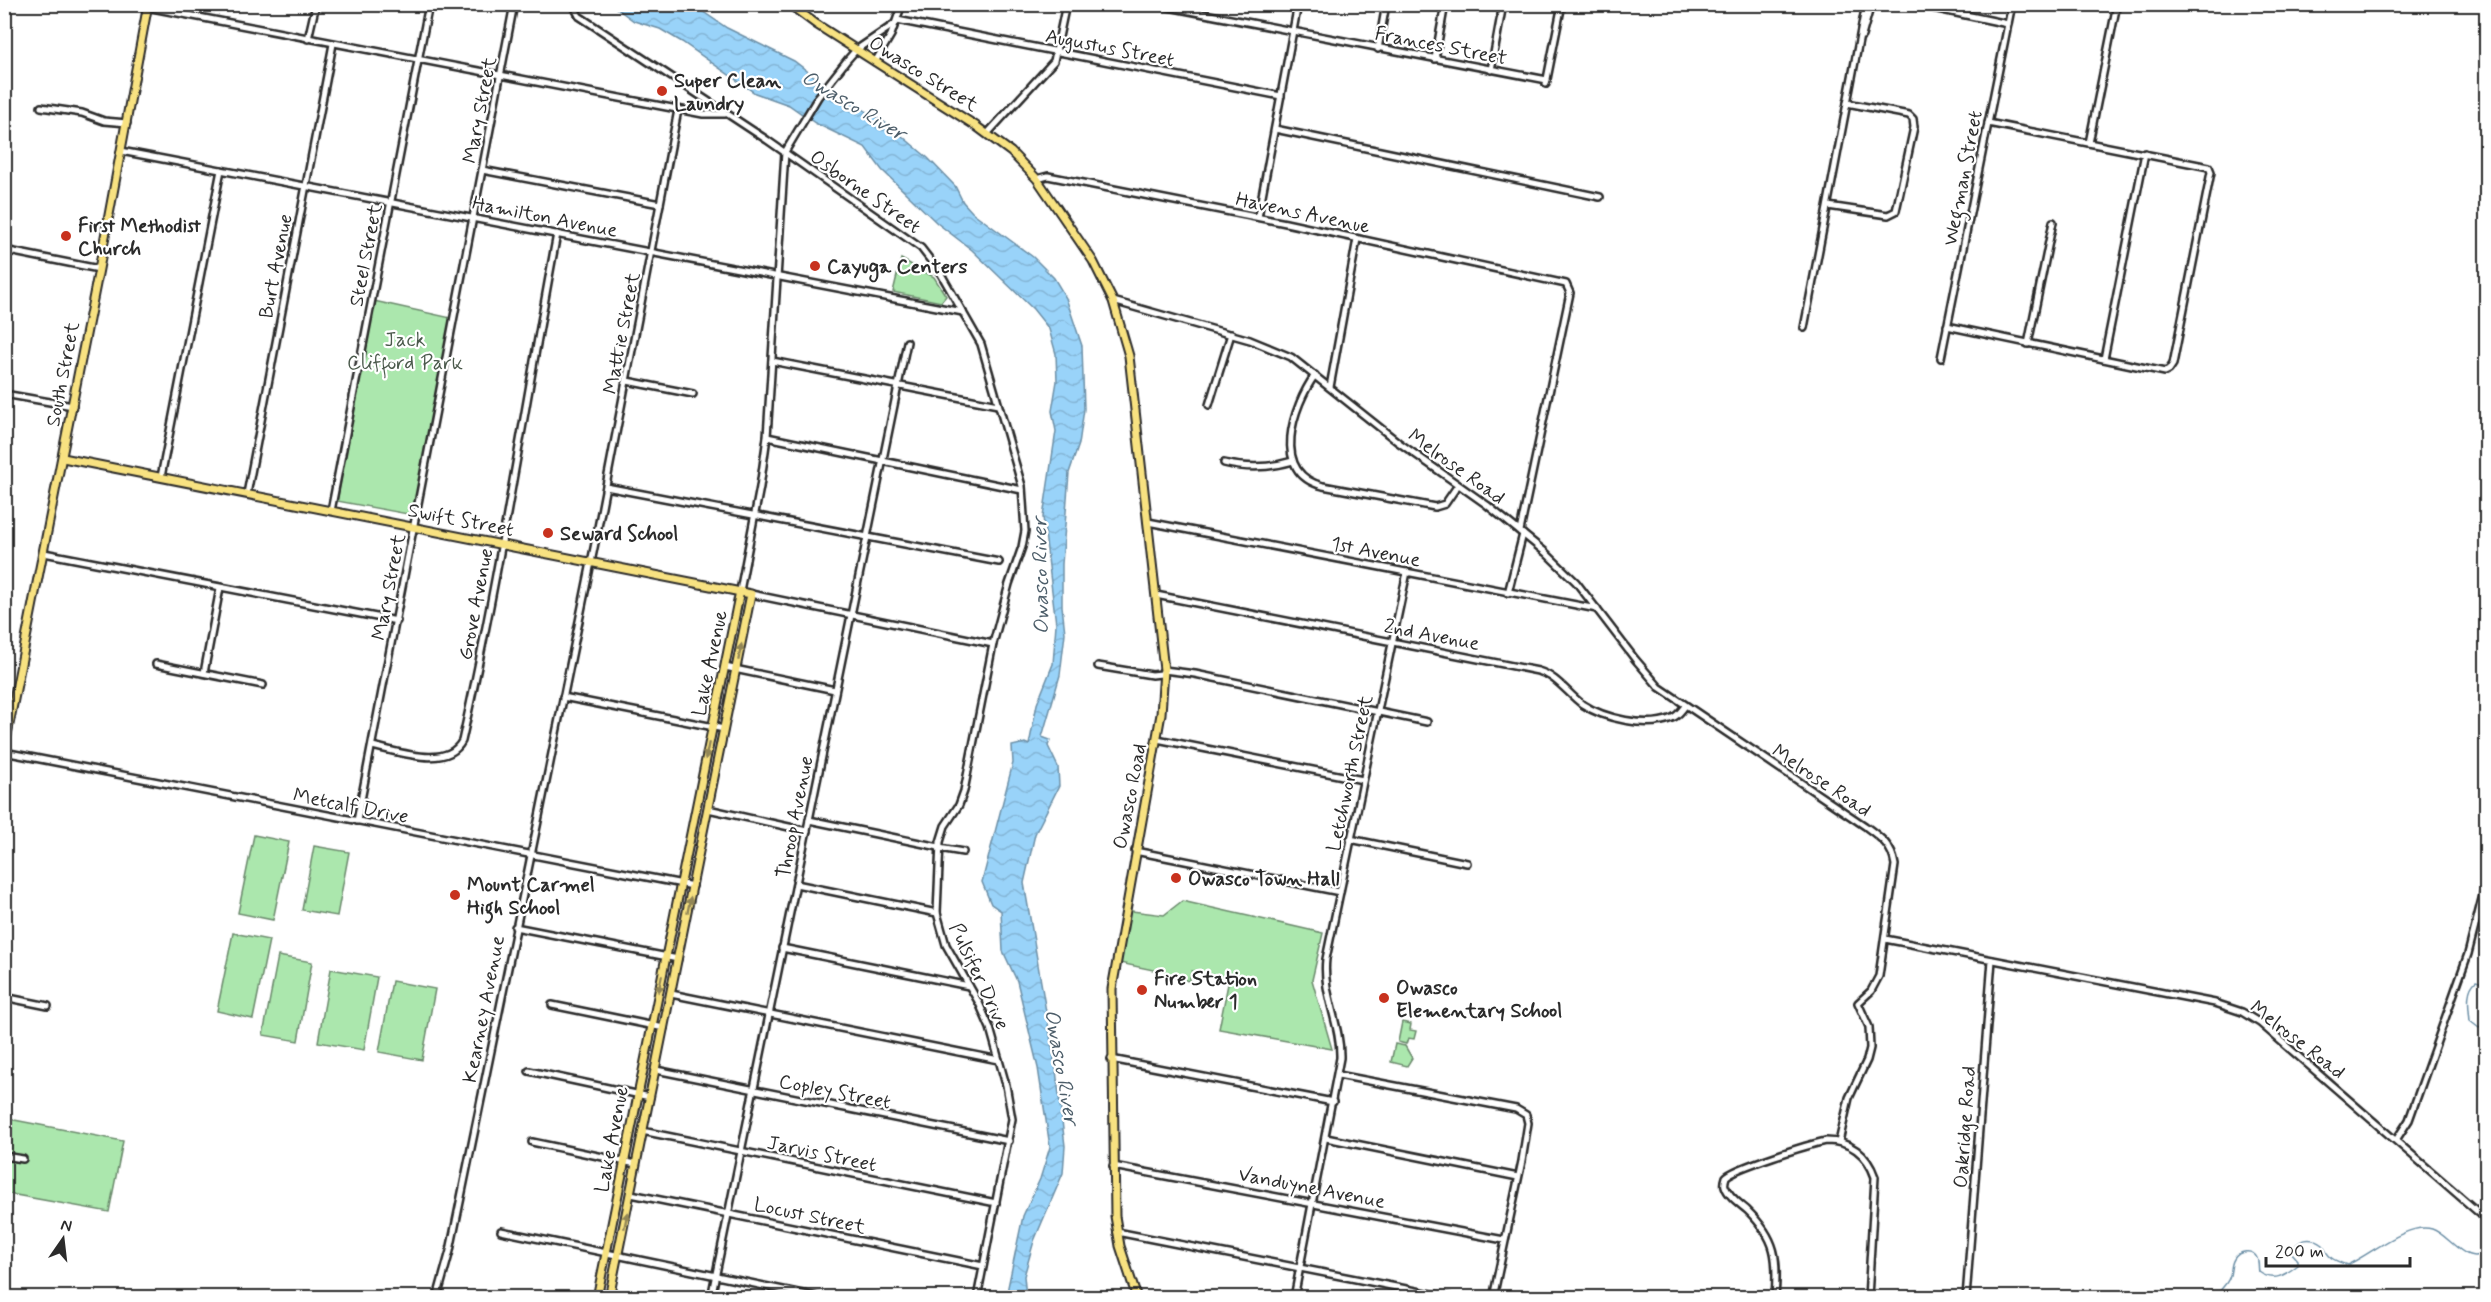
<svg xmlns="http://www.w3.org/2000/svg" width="2491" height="1302" font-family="Mynerve,sans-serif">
<defs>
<pattern id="water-waves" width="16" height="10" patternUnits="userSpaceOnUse" patternTransform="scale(1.5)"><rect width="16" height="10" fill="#99d3f9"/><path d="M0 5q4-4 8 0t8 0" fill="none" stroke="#84b5d6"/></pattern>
</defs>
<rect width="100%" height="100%" fill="#fff"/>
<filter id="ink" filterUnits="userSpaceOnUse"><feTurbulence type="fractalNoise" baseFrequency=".0167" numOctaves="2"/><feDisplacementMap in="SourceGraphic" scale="12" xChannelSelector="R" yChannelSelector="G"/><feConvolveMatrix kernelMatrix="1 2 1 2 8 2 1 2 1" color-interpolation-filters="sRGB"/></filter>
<g filter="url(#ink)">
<g fill="#abe7ad" stroke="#6b896c" stroke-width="1.5">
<path d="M901,259L934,277L946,296L941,302L893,292Z"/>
<path d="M374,301L451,318L413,515L337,501Z"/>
<path d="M254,835L289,842L273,920L238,913Z"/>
<path d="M314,846L349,852L337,916L302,910Z"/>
<path d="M1182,901L1323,933L1312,980L1332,1049L1219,1029L1229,979L1192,971L1189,981L1163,975V972L1115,962L1124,910L1164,915Z"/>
<path d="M233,933L269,940L253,1019L217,1011Z"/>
<path d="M278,956L312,962L298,1041L263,1035Z"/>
<path d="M331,969L377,977L364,1050L318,1042Z"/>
<path d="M392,981L435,989L422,1060L379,1052Z"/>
<path d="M1402,1022L1411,1024L1410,1030L1416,1031L1414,1039L1408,1038L1406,1044L1398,1042Z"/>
<path d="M1395,1044L1405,1046L1412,1058L1407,1066L1391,1062Z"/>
<path d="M4,1118L123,1141L109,1212L5,1193Z"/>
</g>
<path fill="url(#water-waves)" stroke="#6d90a7" stroke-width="1.5" d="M612,5H693L727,28L794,61L836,93L889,125L928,158L955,186L963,202L972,212L1033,257L1054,278L1066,298L1082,346L1084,409L1079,444L1069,473L1062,564V606L1065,633L1060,675L1042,737L1050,740L1048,746L1058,767L1059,786L1035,834L1024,883L1056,1070L1065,1146L1063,1173L1034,1241L1024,1276L1026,1297H1007L1008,1287L1023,1216L1040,1179L1050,1147L1038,1068L1017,981L1003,951L1001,911L991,904L982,882L1013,763L1012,746L1025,743L1029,745L1037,704L1053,664L1056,624L1043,517L1056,431L1052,411L1057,381L1056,354L1049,329L1033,309L972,250L937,223L882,170L865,147L815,123L789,105L755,93L682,42L660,29L634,21Z"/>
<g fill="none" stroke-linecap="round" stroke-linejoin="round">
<g stroke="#6d90a7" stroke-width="1.5">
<path d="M2486,984L2476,981C2465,990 2469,1008 2470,1021L2479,1028L2486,1023"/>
<path d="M2216,1298C2219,1289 2226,1286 2229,1278C2232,1272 2230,1265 2234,1259C2239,1251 2252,1248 2257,1258C2259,1262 2258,1268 2259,1272C2274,1283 2285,1275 2298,1265V1260L2291,1252C2298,1238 2311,1236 2323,1245C2328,1258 2333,1260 2347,1265C2369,1256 2406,1222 2432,1229C2449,1234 2469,1271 2486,1249"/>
</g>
<g stroke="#2b2b2b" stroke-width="10">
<g id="minor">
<path d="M131,4L703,114H725"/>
<path d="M573,4L579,16L767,140L921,248L941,274L981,344L1022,486L1025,531L1022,547L1009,584L993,644L964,791L959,805L945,826L940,842L937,913L946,945L979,1003L990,1028L1006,1085L1012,1119L977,1298"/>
<path d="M1153,4L1547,80"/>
<path d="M1914,4L2008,24"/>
<path d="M897,20L1281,96"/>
<path d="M1862,36L1871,4"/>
<path d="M308,39L316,4"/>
<path d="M1378,49L1386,4"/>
<path d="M1435,59L1445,4"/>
<path d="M875,62L891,35L902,4"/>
<path d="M1491,70L1503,4"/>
<path d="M1546,84L1562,4"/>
<path d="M41,107L82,113L104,121L127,123"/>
<path d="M1275,129L1600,197"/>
<path d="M987,134L1054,61L1066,4"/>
<path d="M2089,143L2117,4"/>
<path d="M121,151L963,312"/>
<path d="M482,170L660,204"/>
<path d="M1037,179L1048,176L1286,223L1566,284L1570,293L1520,531"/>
<path d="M1828,206L1888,215L1896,211L1914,127L1913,119L1909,115L1847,103"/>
<path d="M1258,217L1298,4"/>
<path d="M4,250L99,269"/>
<path d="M1113,301L1250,340L1291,357L1398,442L1487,505L1545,552L1576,582L1635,659L1659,687L1865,826C1880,837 1892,845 1895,865L1879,976L1871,991L1858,1003L1869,1027L1870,1048L1867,1060L1849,1098L1839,1142"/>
<path d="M1947,326L2165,372L2169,370L2173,364L2211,172L2209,167L1988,123"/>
<path d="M1804,328L1866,4"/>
<path d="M2028,344L2053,222"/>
<path d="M1941,358L2012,4"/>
<path d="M2104,359L2145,153"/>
<path d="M772,361L998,405"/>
<path d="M1315,375C1293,406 1270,473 1323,486L1435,507L1445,504L1458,485"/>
<path d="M627,381L693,394"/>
<path d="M1330,387L1357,239"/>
<path d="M4,394L73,406"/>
<path d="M1209,405L1231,334"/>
<path d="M767,437L1022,490"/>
<path d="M1224,463C1248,469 1270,468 1293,461"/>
<path d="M161,477L221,170"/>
<path d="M606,487L999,562"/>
<path d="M247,494L333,44"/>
<path d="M331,511L429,4"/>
<path d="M1148,522L1597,609"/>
<path d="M44,553L397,621"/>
<path d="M740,591L760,487L767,437L785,152L818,97L848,59L856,50L896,23"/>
<path d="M1508,593L1523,534"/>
<path d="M751,594L993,644"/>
<path d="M1156,595L1538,671C1557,676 1567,693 1582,704C1603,718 1647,729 1672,718C1678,716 1681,711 1685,706"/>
<path d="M156,664L263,685"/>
<path d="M1098,666L1152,675L1161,674L1164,670L1195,674L1427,722"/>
<path d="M725,667L835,690"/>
<path d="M204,673L220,588"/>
<path d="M563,697L724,729"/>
<path d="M1157,739L1363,780"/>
<path d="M372,746C397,751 447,770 462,741C500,573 525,403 557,234"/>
<path d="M4,752L693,886"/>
<path d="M708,809L807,831"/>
<path d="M809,820L939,847"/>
<path d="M357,821L514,4"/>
<path d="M1350,839L1467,863"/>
<path d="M939,848L963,852"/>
<path d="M1135,851L1340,892"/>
<path d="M796,884L937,913"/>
<path d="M515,927L678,959"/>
<path d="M1885,939L2215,1003L2242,1012L2260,1023L2486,1219"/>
<path d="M782,948L969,986"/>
<path d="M671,994L999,1060"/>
<path d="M4,997L48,1006"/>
<path d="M552,1005L664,1028"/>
<path d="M1111,1059L1333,1102"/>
<path d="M656,1070L1009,1141"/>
<path d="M529,1071L650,1097"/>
<path d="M1338,1075L1516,1109L1526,1115L1528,1123L1522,1161L1493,1298"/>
<path d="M642,1131L996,1203"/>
<path d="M1326,1138L1518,1177"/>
<path d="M2396,1140L2409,1120L2468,954L2486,883"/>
<path d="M532,1142L636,1164"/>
<path d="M4,1156L23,1159"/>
<path d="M1113,1166L1504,1240"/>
<path d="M631,1194L983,1266"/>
<path d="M501,1231L822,1298"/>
<path d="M1117,1232L1452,1298"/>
<path d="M437,1298L450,1251L595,543L678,110"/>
<path d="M711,1298L907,342"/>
<path d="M1294,1298L1340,1058C1341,1024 1322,994 1326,959L1407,572"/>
<path d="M1775,1298C1778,1258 1777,1239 1747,1210C1740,1204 1728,1196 1725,1186C1724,1183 1725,1180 1726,1177C1733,1168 1811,1144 1826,1141C1850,1141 1867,1154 1875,1177L1868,1298"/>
<path d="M1966,1298L1992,960"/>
</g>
</g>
<g stroke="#2b2b2b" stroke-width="11">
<g id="major">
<path d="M789,4L816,24L976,126L1011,152L1037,179L1093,261L1113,301L1129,356L1164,670L1161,714L1112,989L1115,1216L1120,1246L1137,1298"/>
<path d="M63,458L751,594L609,1298"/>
<path d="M4,750L99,269L148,4"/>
<path d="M597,1298L740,591"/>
</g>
</g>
<use href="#minor" stroke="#fff" stroke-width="5"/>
<use href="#major" stroke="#f8e281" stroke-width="7"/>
</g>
<defs><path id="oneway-solid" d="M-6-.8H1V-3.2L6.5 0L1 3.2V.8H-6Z" transform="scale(1.5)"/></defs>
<g fill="#928656">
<use href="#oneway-solid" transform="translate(740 652) rotate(-79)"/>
<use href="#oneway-solid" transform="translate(707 751) rotate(102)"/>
<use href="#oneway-solid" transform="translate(689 905) rotate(-79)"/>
<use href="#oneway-solid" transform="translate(660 984) rotate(102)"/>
<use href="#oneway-solid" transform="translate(626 1220) rotate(-78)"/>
</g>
</g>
<g fill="#c8321e" stroke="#fff" stroke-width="2">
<circle cx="662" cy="91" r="6"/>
<circle cx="66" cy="236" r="6"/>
<circle cx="815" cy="266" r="6"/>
<circle cx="548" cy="533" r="6"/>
<circle cx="1176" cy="878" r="6"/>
<circle cx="455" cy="895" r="6"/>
<circle cx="1142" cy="990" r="6"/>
<circle cx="1384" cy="998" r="6"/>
</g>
<g text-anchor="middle" stroke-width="4.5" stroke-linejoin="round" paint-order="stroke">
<g font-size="20" fill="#2b2b2b" stroke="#fff">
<text transform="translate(1441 45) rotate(11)" y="7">Frances Street</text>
<text transform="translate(1110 47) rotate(11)" y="7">Augustus Street</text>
<text transform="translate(924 73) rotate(32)" y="7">Owasco Street</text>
<text transform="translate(479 110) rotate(-79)" y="7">Mary Street</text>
<text transform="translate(1962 178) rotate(-79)" y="7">Wegman Street</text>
<text transform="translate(866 191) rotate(35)" y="7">Osborne Street</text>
<text transform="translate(1303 212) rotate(12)" y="7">Havens Avenue</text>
<text transform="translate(545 216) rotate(11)" y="7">Hamilton Avenue</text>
<text transform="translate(365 255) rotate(-79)" y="7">Steel Street</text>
<text transform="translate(275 266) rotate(-79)" y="7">Burt Avenue</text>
<text transform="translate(621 333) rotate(-79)" y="7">Mattie Street</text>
<text transform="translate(62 374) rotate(-79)" y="7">South Street</text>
<text transform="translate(1457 466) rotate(36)" y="7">Melrose Road</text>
<text transform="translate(461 519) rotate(11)" y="7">Swift Street</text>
<text transform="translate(1376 551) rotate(11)" y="7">1st Avenue</text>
<text transform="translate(388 587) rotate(-79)" y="7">Mary Street</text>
<text transform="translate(475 604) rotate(-79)" y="7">Grove Avenue</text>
<text transform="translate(1432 634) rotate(11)" y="7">2nd Avenue</text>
<text transform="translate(709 663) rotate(-78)" y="7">Lake Avenue</text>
<text transform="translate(1349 773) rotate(-78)" y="7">Letchworth Street</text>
<text transform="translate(1822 780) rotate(34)" y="7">Melrose Road</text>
<text transform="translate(1129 796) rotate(-79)" y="7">Owasco Road</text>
<text transform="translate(351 805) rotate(11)" y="7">Metcalf Drive</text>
<text transform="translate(794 817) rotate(-79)" y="7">Throop Avenue</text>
<text transform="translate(980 976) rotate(65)" y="7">Pulsifer Drive</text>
<text transform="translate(483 1009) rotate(-79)" y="7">Kearney Avenue</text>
<text transform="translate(2298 1039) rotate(38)" y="7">Melrose Road</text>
<text transform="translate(835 1091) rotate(11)" y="7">Copley Street</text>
<text transform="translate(1964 1127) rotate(-86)" y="7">Oakridge Road</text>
<text transform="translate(611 1139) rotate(-79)" y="7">Lake Avenue</text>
<text transform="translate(822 1153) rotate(12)" y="7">Jarvis Street</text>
<text transform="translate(1312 1187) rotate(11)" y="7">Vanduyne Avenue</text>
<text transform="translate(810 1215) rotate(12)" y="7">Locust Street</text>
</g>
<g font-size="20" font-weight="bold" fill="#2b2b2b" stroke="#fff" text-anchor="start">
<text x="674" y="87">Super Clean<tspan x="674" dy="23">Laundry</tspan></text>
<text x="78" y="232">First Methodist<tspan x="78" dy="23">Church</tspan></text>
<text x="827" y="273">Cayuga Centers</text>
<text x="560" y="540">Seward School</text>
<text x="1188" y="885">Owasco Town Hall</text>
<text x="467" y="891">Mount Carmel<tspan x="467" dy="23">High School</tspan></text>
<text x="1154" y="985">Fire Station<tspan x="1154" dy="23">Number 1</tspan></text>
<text x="1396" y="994">Owasco<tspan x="1396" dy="23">Elementary School</tspan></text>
</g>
<g font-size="20" fill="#4b5a4c" stroke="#fff">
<text x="405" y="346">Jack<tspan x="405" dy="23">Clifford Park</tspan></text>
</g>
<g font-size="21" font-style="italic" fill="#4c5d69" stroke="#fff">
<text transform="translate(854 105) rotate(31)" y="7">Owasco River</text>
<text transform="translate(1040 576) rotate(-91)" y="7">Owasco River</text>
<text transform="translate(1062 1067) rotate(80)" y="7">Owasco River</text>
</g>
</g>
<rect width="2491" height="1302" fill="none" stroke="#fff" stroke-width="24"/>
<rect x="12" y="12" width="2467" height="1278" fill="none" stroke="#2b2b2b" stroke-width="2" filter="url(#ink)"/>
<g transform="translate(63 1239) rotate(14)" stroke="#ffffff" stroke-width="4.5" paint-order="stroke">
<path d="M0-4.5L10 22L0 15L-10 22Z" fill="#2b2b2b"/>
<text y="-9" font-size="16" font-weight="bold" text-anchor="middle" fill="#2b2b2b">N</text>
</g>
<path d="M2266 1257v9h144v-9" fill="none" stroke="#2b2b2b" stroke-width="3"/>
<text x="2275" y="1257" font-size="18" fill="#2b2b2b" stroke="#ffffff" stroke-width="4.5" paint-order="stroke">200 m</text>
</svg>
